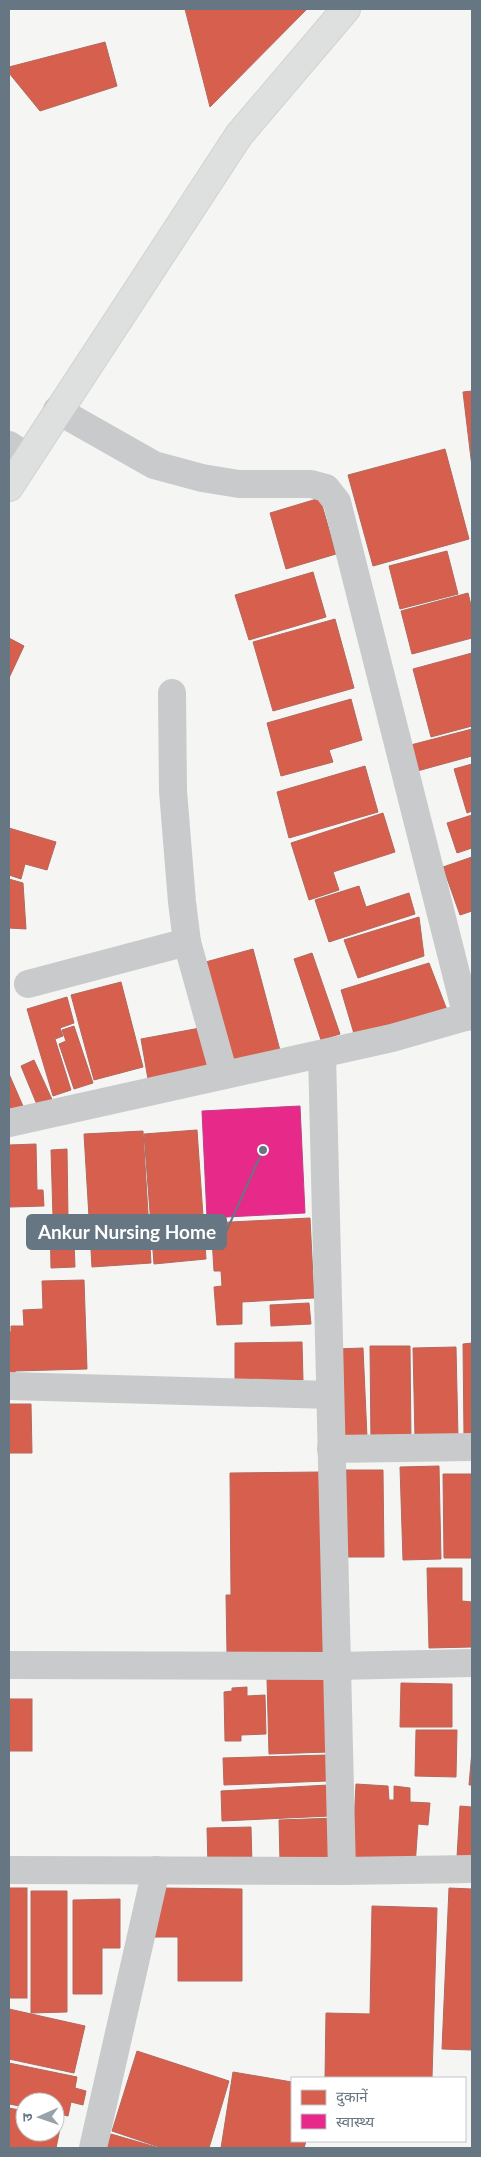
<svg xmlns="http://www.w3.org/2000/svg" width="481" height="2157" font-family="Lato,'Noto Sans Devanagari',sans-serif">
<rect width="100%" height="100%" fill="#f5f5f3"/>
<g fill="#d6604d" stroke="#b4675d">
<path d="M185,9H307L210,107Z"/>
<path d="M105,42L117,86L40,111L9,73V67Z"/>
<path d="M472,391V467L463,392Z"/>
<path d="M445,449L469,539L373,566L348,475Z"/>
<path d="M320,498L336,554L286,569L270,513Z"/>
<path d="M447,551L458,594L400,609L389,566Z"/>
<path d="M313,572L326,617L249,640L235,595Z"/>
<path d="M468,593L472,609V638L412,654L401,611Z"/>
<path d="M335,619L354,688L273,711L253,642Z"/>
<path d="M9,638L24,646L9,678Z"/>
<path d="M472,653V726L431,737L413,669Z"/>
<path d="M351,699L362,740L329,750L333,762L281,776L267,723Z"/>
<path d="M472,729V756L410,773L403,747Z"/>
<path d="M472,764V811L467,813L454,769Z"/>
<path d="M365,766L378,812L289,838L277,792Z"/>
<path d="M383,813L395,852L333,872L339,890L309,900L291,843Z"/>
<path d="M472,815V848L457,853L447,823Z"/>
<path d="M9,828L56,842L47,870L25,864L21,879L9,875Z"/>
<path d="M472,857V911L460,915L443,867Z"/>
<path d="M9,879L23,883L26,929L9,928Z"/>
<path d="M359,886L366,907L409,893L415,914L329,942L315,900Z"/>
<path d="M419,917L424,956L358,978L344,940Z"/>
<path d="M253,949L281,1054L231,1068L202,963Z"/>
<path d="M312,953L340,1034L321,1040L294,959Z"/>
<path d="M429,963L447,1010L355,1037L341,990Z"/>
<path d="M121,982L143,1067L94,1080L71,995Z"/>
<path d="M67,997L74,1023L60,1028L63,1036L55,1039L71,1090L53,1096L27,1009Z"/>
<path d="M74,1026L93,1083L74,1089L59,1044L66,1041L62,1030Z"/>
<path d="M200,1028L209,1073L149,1085L141,1039Z"/>
<path d="M34,1060L55,1106L40,1112L21,1066Z"/>
<path d="M9,1074L26,1113L9,1118Z"/>
<path d="M197,1130L206,1259L154,1264L144,1134Z"/>
<path d="M143,1131L151,1263L92,1267L84,1134Z"/>
<path d="M36,1144L37,1190H43L44,1206L10,1207L9,1145Z"/>
<path d="M67,1149L68,1217H73L75,1267L51,1268L50,1218L53,1217L51,1150Z"/>
<path d="M310,1218L314,1298L242,1302V1324L217,1325L214,1287L222,1286L221,1271H214L211,1223Z"/>
<path d="M84,1280L87,1369L15,1371V1377L9,1378V1332H11V1326H24L23,1310L43,1309L42,1281Z"/>
<path d="M309,1303L311,1324L271,1326L270,1305Z"/>
<path d="M302,1342L303,1380L235,1381V1343Z"/>
<path d="M472,1343V1435H464L463,1344Z"/>
<path d="M370,1346H410L411,1443H371Z"/>
<path d="M456,1347L458,1437L415,1438L413,1348Z"/>
<path d="M363,1348L367,1437L340,1438L336,1349Z"/>
<path d="M9,1404H31L32,1453H9Z"/>
<path d="M439,1466L441,1559L403,1560L400,1467Z"/>
<path d="M346,1470H383L384,1557H347Z"/>
<path d="M321,1472L323,1652L227,1653L226,1595H231L230,1473Z"/>
<path d="M443,1474H472V1558H444Z"/>
<path d="M427,1568H462V1601L472,1602V1647L429,1648Z"/>
<path d="M327,1676L329,1752L269,1754L267,1679Z"/>
<path d="M401,1683L452,1684V1727H400Z"/>
<path d="M247,1687V1696L265,1695L266,1734L241,1735V1741H225L224,1692L232,1691V1688Z"/>
<rect x="9" y="1699" width="23" height="52"/>
<path d="M416,1730H457L456,1777L415,1776Z"/>
<path d="M472,1751V1785H469Z"/>
<path d="M326,1755L327,1781L224,1785L223,1758Z"/>
<path d="M356,1784L388,1786L389,1800H394V1786L410,1788V1802L430,1803L428,1825L418,1824L415,1866L352,1862Z"/>
<path d="M328,1785L330,1816L222,1821L221,1791Z"/>
<path d="M460,1806L472,1807V1858L457,1857Z"/>
<path d="M336,1818V1859L280,1861L279,1820Z"/>
<path d="M251,1827L252,1865L208,1866L207,1828Z"/>
<rect x="9" y="1888" width="18" height="110"/>
<path d="M161,1888L242,1889V1981H178V1937H150Z"/>
<path d="M449,1888L472,1889V2050L442,2049Z"/>
<path d="M31,1891H67V2012L31,2013Z"/>
<path d="M120,1899V1948H102V1994H73V1900Z"/>
<path d="M372,1906L437,1908L432,2078H325L326,2013L370,2014Z"/>
<path d="M9,2009L85,2026L74,2073L9,2059Z"/>
<path d="M137,2051L229,2081L209,2148H162L112,2131Z"/>
<path d="M9,2063L77,2077L75,2088L86,2091L83,2105L71,2102L68,2116L55,2113V2102H25V2107L9,2104Z"/>
<path d="M233,2072L292,2082V2141H306L304,2148H221Z"/>
<path d="M9,2108L25,2111V2132H55V2118L62,2119L56,2148H9Z"/>
<path d="M111,2134L156,2147L155,2148H107Z"/>
</g>
<path fill="#e7298a" stroke="#c04088" d="M300,1106L305,1213L207,1218L202,1111Z"/>
<g fill="none" stroke-linecap="round" stroke-linejoin="round">
<g stroke="#d1d2d3" stroke-width="30">
<path id="secondary" d="M9,487L239,135L346,9"/>
</g>
<g stroke="#c9cacb" stroke-width="28">
<path d="M57,410L154,465L202,478L239,484H311L326,488L337,502L467,1017"/>
<path d="M9,445L27,457"/>
<path d="M172,693L173,791L182,902L187,942L224,1075"/>
<path d="M28,984L187,942"/>
<path d="M322,1054L342,1871"/>
<path d="M9,1123L392,1038L472,1015"/>
<path d="M9,1386L330,1395"/>
<path d="M331,1449L472,1447"/>
<path d="M9,1665L336,1666L472,1663"/>
<path d="M9,1870L342,1871L472,1869"/>
<path d="M93,2148L156,1870"/>
</g>
<use href="#secondary" stroke="#dedfdf" stroke-width="28"/>
</g>
<path fill="none" stroke="#667682" stroke-width="2" d="M263 1150L226 1232"/>
<circle fill="#667682" stroke="#fff" stroke-width="2" cx="263" cy="1150" r="5"/>
<rect fill="#667682" stroke="#667682" stroke-width="2" x="27" y="1215" width="199" height="34" rx="5"/>
<g font-size="19" text-anchor="middle" font-weight="bold" fill="#fff">
<text x="127" y="1239">Ankur Nursing Home</text>
</g>
<rect width="481" height="2157" fill="none" stroke="#667682" stroke-width="20"/>
<rect x="291" y="2077" width="175" height="65" fill="#ffffff" stroke="#c2c8cd"/>
<rect x="301" y="2090" width="25" height="15" fill="#d6604d" stroke="#c2c8cd"/>
<text x="336" y="2102" font-size="15" fill="#667682">दुकानें</text>
<rect x="301" y="2114" width="25" height="15" fill="#e7298a" stroke="#c2c8cd"/>
<text x="336" y="2127" font-size="15" fill="#667682">स्वास्थ्य</text>
<g transform="translate(40 2117) rotate(268)"><circle r="24" fill="#ffffff" stroke="#c2c8cd"/>
<path d="M0-4L9 19L0 12L-9 19Z" fill="#98a2aa"/>
<text y="-8" font-size="14" font-weight="bold" text-anchor="middle" fill="#667682">उ</text>
</g>
</svg>
